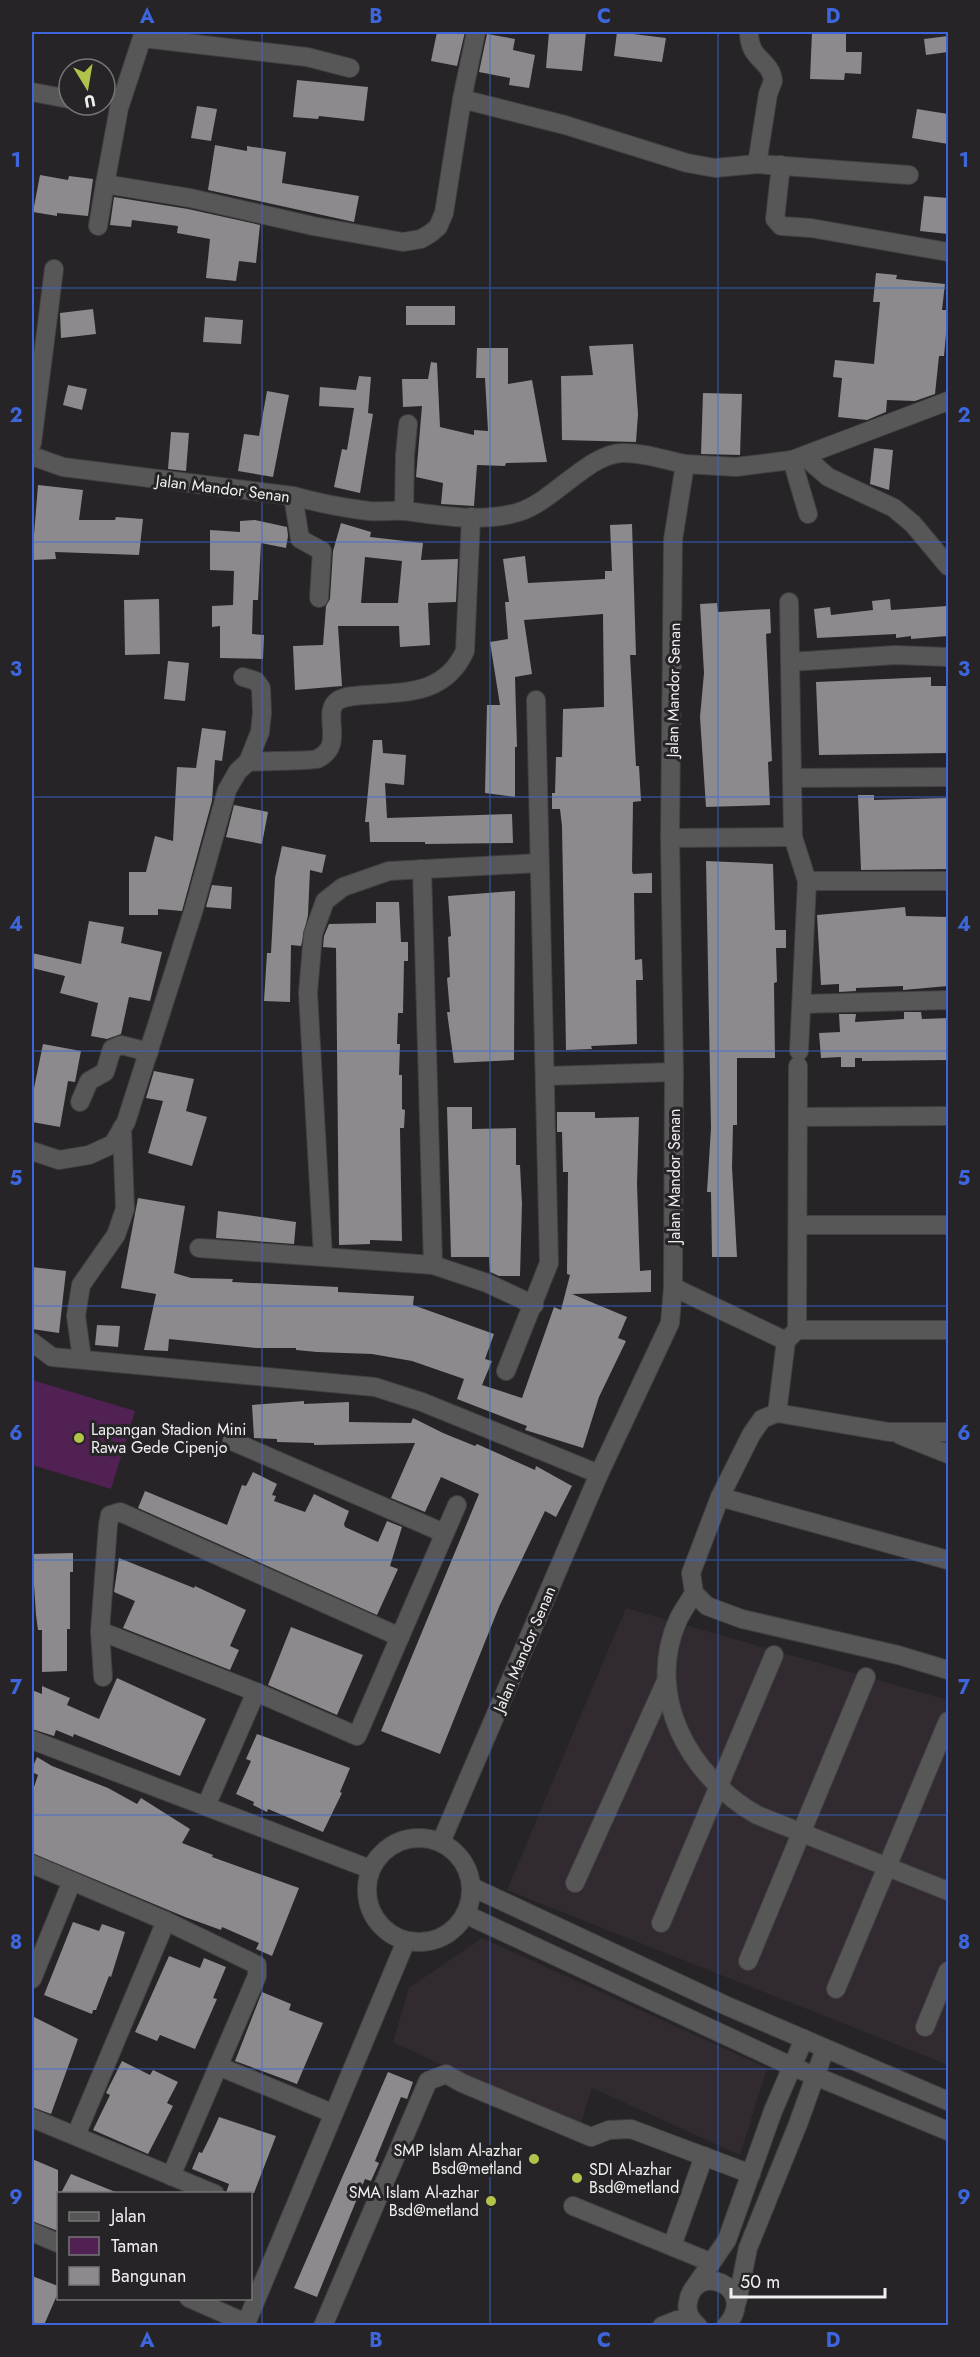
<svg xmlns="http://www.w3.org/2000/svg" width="980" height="2357" font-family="Jost,sans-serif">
<rect width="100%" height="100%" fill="#262426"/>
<g fill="#312b31">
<path d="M626,1608L948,1700V2065L507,1890Z"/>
<path d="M482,1938L767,2068L740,2155L592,2088L579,2130L393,2042L409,1988Z"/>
</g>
<path fill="#512153" d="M32,1380L135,1411L111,1489L32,1465Z"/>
<g fill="#8c8a8c" fill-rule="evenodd">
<path d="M437,32H465L457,66L431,61Z"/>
<path d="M549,32H586L582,71L546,68Z"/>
<path d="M617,32L666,38L662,62L614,56Z"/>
<path d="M812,32H846V52H862L861,74L845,73L844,80L810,79Z"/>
<path d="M487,34L515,39L513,50L535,55L529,88L509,85L510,78L479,72Z"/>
<path d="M948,36V52L926,55L924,39Z"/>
<path d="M297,80L368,87L364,121L319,116L318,119L293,117Z"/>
<path d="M197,106L217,109L211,141L191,138Z"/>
<path d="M917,109L948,114V144L912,138Z"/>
<path d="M215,145L247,151V146L286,152L282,183L359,196L354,222L208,190Z"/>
<path d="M40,175L68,180L69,176L93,179L88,216L57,213V216L33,212Z"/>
<path d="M924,196L948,198V234L920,231Z"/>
<path d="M114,197L188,209L260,225L256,263L239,261L236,281L206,278L210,239L177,233L178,226L132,220L131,227L110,225Z"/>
<path d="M876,273L897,275L896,279L945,284L942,310H948V335L946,334L944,356H939L935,394L915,401L887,400L886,412L867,420L838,417L842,378L833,377L835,360L874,364L880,302H873Z"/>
<rect x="406" y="306" width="49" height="19"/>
<path d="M93,309L96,334L61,338L60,313Z"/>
<path d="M205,317L243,320L241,344L203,342Z"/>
<path d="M633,344L638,414L636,442L562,440L561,376L593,375L589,346Z"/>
<path d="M477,348H508V384L532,380L547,462L506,463L505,466L477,465L474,506L441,504L443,483L416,477L422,406L403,407L402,379H428L431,362L437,363L440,427L474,435V430L488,431L485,378H476Z"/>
<path d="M359,376L371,377L368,413L373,414L360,493L334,487L342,449L347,450L354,408L319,406L320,387L356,390Z"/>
<path d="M68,385L87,389L82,410L63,405Z"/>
<path d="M267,391L289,395L273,477L238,471L244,434L259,436Z"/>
<path d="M703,393L742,394L740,455L701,454Z"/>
<path d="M171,432L189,433L186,471L168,469Z"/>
<path d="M874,448L893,450L889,490L870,484Z"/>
<path d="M38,485L83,490L79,520H115L116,517L143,519L139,555L55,552L56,559L32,560Z"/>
<path d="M255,520L287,527L288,536L286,548L261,543L258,600H253L252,634L264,635L263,659L220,658V626L212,627V606L233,605L234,571L210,570V530L240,532V521Z"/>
<path d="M341,523L371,532L370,537L423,543L421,560L458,559L456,602L428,603L430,645L400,647L399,626H338L342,686L295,690L293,646L323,645L326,606L330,599L333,551ZM365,557L402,561L398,603H361Z"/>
<path d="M632,524L636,655H630L636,766H639L641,801L633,802L632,871L633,874L652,873V893H634L635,960L642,959L643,980H636L637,1044L591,1046L592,1049L566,1050L562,826L560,809H552V793H555L556,757H562L563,709L604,707L603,614L524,620L532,674L515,677L517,747H515V797L485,793L487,705H500L490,642L508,639L505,602H509L503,559L525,556L528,583L605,579V571H612L610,525Z"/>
<path d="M159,599L160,654L125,655L124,600Z"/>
<path d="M890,599L891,610L947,606L948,636L911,639V636L896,638V634L817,638L814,609L830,607L831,615L873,610L872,601Z"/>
<path d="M717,603L718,612L770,609L771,633L766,634L772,761L768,762L770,805L706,807L700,717L704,673L700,604Z"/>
<path d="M168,661L189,663L185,701L164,699Z"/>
<path d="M931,677V686H947L948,753L819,755L816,682Z"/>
<path d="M202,728L226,731L222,761L215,760L212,801L182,911L158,909V915H129V872H146L155,836L173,841L177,767L196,768Z"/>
<path d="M373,740H382L383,753L406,755L404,785L385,783L387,818L512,814L513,843L425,844V842H370L369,822H365Z"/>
<path d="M858,795H874V800L946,798L948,869L861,870Z"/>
<path d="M234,805L268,812L262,844L226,837Z"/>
<path d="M282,846L326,855L322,873L310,870L308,915L301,946L291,945L290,1002L264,1001L267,953H271L275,878Z"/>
<path d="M706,861L773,864L775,930H786V948H776L777,982L774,983L775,1058H737V1125H733L732,1167L737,1257H712L711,1192H707L711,1128Z"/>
<path d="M212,885L232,887L231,909L206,907Z"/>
<path d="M515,891L514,1060L454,1063L447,1012H450L447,978L450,977L448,937L451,936L448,896Z"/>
<path d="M376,902H399L401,942H408V961H404L403,1013H398L397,1044H400L399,1075H402V1109L405,1110L404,1128H400L402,1241L370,1240V1244L339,1245L336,948L323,947L324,936L329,924L376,923Z"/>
<path d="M905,907L906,916L948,917V986L903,990V986L856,988V991L839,992V984L821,985L817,915Z"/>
<path d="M89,921L124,927L121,943L162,952L150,1001L129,997L121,1034L107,1039L91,1036L98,1003L60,993L65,976L32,968V953L81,964Z"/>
<path d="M904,1012H921L922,1019L948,1018V1060L862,1061V1058H855V1067H841V1057L821,1058L819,1033L840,1032L839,1014H856L855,1022L904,1019Z"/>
<path d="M43,1044L81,1051L75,1082L68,1081L60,1127L32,1122V1087L34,1088Z"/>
<path d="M154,1071L194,1079L186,1111L207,1117L192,1166L148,1153L163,1101L146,1098Z"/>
<path d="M447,1107H472V1129L516,1128V1165H520L522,1204L520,1276H499L490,1272L489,1257H451Z"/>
<path d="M557,1112H595V1118L639,1117L637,1184L640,1271L651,1270V1292L572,1294L627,1317L618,1338L626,1341L599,1397L583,1448L525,1430L527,1426L457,1399L464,1379L412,1361L372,1354L317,1352L296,1350V1348H256L169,1339L168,1351L144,1350L156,1294L121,1288L138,1198L185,1206L174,1273L191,1278L233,1279L232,1282L338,1287V1292L414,1296L413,1305L494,1334L485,1359L492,1361L482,1385L522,1398L554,1307L561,1310L570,1275L567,1274L568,1172H563L562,1132H557Z"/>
<path d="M218,1211L296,1222L294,1244L216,1238Z"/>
<path d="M32,1267L66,1271L59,1333L32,1329Z"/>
<path d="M97,1325L120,1326L118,1347L95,1345Z"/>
<path d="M304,1401V1404L349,1402V1422L411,1423L413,1418L443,1433L475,1446L477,1444L535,1470L536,1466L572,1486L556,1517L545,1511L499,1607L440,1754L381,1731L479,1494L441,1477L425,1512L391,1498L415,1443L314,1445V1443L277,1442V1439L254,1438L252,1405Z"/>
<path d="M253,1472L277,1484L272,1495L276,1496L274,1501L305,1512L314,1494L349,1511L344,1524L345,1527L378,1542L387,1521L402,1527L390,1566L398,1569L377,1615L138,1508L145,1491L227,1525L242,1485L246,1486Z"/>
<path d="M73,1553V1572H70V1629H67V1671L42,1672V1630H38L36,1615L32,1554Z"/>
<path d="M119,1558L194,1588L195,1586L246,1610L230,1646L239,1650L230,1670L123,1628L135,1601L114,1592Z"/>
<path d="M291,1627L363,1655L337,1715L268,1685Z"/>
<path d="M117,1678L206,1719L180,1776L74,1734L73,1737L56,1730L54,1736L32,1729V1690L42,1694V1686L70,1698L67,1705L99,1719Z"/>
<path d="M257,1734L350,1768L340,1792L342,1793L323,1832L268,1809L267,1812L253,1805L254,1802L236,1794L251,1761L246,1759Z"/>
<path d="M37,1757L52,1766L108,1788L137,1804L141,1798L190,1829L182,1843L213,1855L212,1857L299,1888L272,1956L256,1949L259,1943L222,1927L221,1930L185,1917L32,1853V1793L38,1775L32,1772V1769Z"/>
<path d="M73,1922L99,1931L102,1924L125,1932L111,1977L109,1976L96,2010H93L92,2014L44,1995Z"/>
<path d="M169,1956L200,1968L204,1958L226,1967L213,1998L217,1999L195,2049L160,2035L157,2041L135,2032Z"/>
<path d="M262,1992L291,2004L289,2010L323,2023L297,2084L235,2061Z"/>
<path d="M32,2016L78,2039L51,2114L32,2107Z"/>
<path d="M122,2061L150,2075L153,2070L178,2082L167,2103L173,2106L148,2154L93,2130L110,2095L106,2093Z"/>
<path d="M388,2072L413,2082L407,2099L401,2097L375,2161L379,2163L371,2181L365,2179L317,2297L294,2288Z"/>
<path d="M219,2117L276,2136L254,2193H226L229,2184L192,2169L199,2152L202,2153L210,2137Z"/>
<path d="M32,2159L58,2170V2231L32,2221Z"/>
<path d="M71,2174L118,2193H61Z"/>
<path d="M32,2276L58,2286V2293L44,2325H32Z"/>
</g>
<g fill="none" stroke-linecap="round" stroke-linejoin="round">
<g stroke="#424042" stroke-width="20">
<g id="minor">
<path d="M749,32C749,61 771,59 773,81L768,94L757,164L909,175"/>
<path d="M143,38L307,57L350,68"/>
<path d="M32,92L69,99"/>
<path d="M462,99L565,125L687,163L715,168L757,164"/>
<path d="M781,165L775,219L781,226L811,228L948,252"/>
<path d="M105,184L119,108L144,32"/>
<path d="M98,226L105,184L190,198L313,226L403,242L421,239L431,233L438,227L444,213L462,99L476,32"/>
<path d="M32,443L54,269"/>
<path d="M32,456L63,467L293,496C318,503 343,508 369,511C381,512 394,510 406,511C443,516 483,523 519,512C554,501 588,454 622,453C642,452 665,460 685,464"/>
<path d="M804,456L828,477L894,508L913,524L948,566"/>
<path d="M792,460L808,514"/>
<path d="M293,496L300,539L322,551L319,598"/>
<path d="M404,511L405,455L408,424"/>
<path d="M789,602L793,837L807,881L799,1051"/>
<path d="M790,662L895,655L948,657"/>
<path d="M248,762C260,761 312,761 317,759C346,746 322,715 336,702C343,696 354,696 363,695C405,692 445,695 465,651L471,517"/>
<path d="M792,778L948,777"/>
<path d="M670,838L793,837"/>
<path d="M422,869L433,1265"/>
<path d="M807,881H948"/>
<path d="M802,1004L948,1000"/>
<path d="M798,1066L797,1330L786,1341L777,1413L762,1419L751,1435L720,1497L691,1573L694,1593L707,1606L742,1619L898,1655L948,1670"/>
<path d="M547,1076L674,1072"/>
<path d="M80,1102L89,1081L105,1072L112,1049L121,1045L149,1052"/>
<path d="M799,1117L948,1116"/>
<path d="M32,1151L59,1160L89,1155L113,1144L126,1122L193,912L227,790L238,771L248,762L260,732L262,713L261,688L256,681L243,677"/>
<path d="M798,1225H948"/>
<path d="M199,1248L433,1265L487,1283L534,1305"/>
<path d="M323,1257L308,993L313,934L325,901L343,887L389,871L539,863"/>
<path d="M673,1287L786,1341"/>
<path d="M797,1330H948"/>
<path d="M32,1342L52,1357L375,1387L422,1402L599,1474"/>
<path d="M82,1359L76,1316L81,1285L116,1235L125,1209L122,1128"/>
<path d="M506,1371L549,1263L536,700"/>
<path d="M777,1413L889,1432H948"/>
<path d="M900,1435L948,1454"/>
<path d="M232,1441L444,1533"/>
<path d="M720,1497L948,1560"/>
<path d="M694,1593C689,1602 682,1611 678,1620C644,1696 690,1777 757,1815L948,1891"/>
<path d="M100,1631L256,1692L357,1736L457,1505"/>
<path d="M103,1677L100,1631L108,1525L110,1515L120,1512L400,1637"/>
<path d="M32,1740L370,1869"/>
<path d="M206,1806L256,1692"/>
<circle cx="419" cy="1890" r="52"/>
<path d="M441,1842L599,1474L670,1323L673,1287L674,1072L670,838L673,540L685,464L736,467L792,460L948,401"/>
<path d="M32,1864L166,1921L257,1965V1976L171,2176"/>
<path d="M575,1883L666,1681"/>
<path d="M472,1887L727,2006L948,2101"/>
<path d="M465,1914L791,2066L948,2131"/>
<path d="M661,1923L774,1655"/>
<path d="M748,1961L866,1677"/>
<path d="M32,1979L72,1881"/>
<path d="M836,1989L948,1721"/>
<path d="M925,2027L948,1971"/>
<path d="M218,2066L332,2113"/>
<path d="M32,2118L215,2194"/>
<path d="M76,2135L166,1921"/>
<path d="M573,2206L710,2262"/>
<path d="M32,2232L58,2243"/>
<path d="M672,2246L704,2156"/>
<path d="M696,2285L727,2240L773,2111L804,2039"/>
<path d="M189,2298L246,2323"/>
<path d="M737,2302L748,2248L798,2124L825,2049"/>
<path d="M245,2326L406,1941"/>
<path d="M323,2326L428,2081L446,2074L462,2083L591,2137L609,2130L631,2129L751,2174"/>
<path d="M662,2326L677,2320H692"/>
<path d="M698,2326C690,2319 686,2312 688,2302C695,2260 760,2287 726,2326"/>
</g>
</g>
<use href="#minor" stroke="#585758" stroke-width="18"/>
</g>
<path fill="none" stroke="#3d66dc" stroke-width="1.5" stroke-opacity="0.55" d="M262,32V2326M490,32V2326M718,32V2326M32,288H948M32,542H948M32,797H948M32,1051H948M32,1306H948M32,1560H948M32,1815H948M32,2069H948"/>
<g fill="#b3c24b" stroke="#262426" stroke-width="2">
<circle cx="79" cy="1438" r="6"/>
<circle cx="534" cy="2159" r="6"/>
<circle cx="577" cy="2178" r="6"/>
<circle cx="491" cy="2201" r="6"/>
</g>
<g text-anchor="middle" stroke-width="6" stroke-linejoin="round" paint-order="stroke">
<g font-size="16" fill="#f0eff0" stroke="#262426">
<text transform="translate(223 488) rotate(7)" y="6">Jalan Mandor Senan</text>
<text transform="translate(673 690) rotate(-89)" y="6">Jalan Mandor Senan</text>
<text transform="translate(674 1176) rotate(-90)" y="6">Jalan Mandor Senan</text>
<text transform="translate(524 1649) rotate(-67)" y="6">Jalan Mandor Senan</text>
</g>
<g font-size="16" fill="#f0eff0" stroke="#262426" text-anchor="start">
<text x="91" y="1435">Lapangan Stadion Mini<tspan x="91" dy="18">Rawa Gede Cipenjo</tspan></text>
<text x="522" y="2156" text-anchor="end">SMP Islam Al-azhar<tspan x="522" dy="18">Bsd@metland</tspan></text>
<text x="589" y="2175">SDI Al-azhar<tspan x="589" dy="18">Bsd@metland</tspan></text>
<text x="479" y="2198" text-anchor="end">SMA Islam Al-azhar<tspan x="479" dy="18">Bsd@metland</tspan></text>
</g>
</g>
<rect width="980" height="2357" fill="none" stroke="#262426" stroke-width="66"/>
<rect x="57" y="2192" width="195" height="108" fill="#262426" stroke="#777577" stroke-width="1.5"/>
<rect x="69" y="2212" width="30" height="9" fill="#585758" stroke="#777577" stroke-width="1.5"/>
<text x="111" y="2222" font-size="18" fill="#f0eff0">Jalan</text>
<rect x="69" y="2237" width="30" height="18" fill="#512153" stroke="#777577" stroke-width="1.5"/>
<text x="111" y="2252" font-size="18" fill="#f0eff0">Taman</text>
<rect x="69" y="2267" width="30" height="18" fill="#8c8a8c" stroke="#777577" stroke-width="1.5"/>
<text x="111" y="2282" font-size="18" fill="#f0eff0">Bangunan</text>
<g transform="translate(87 87) rotate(169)"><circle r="28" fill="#262426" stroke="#777577" stroke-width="1.5"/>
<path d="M0-4.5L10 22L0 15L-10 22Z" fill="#b3c24b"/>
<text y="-9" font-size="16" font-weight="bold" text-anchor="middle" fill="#f0eff0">U</text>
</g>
<path d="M731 2288v9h154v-9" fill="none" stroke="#f0eff0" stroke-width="3"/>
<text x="740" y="2288" font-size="18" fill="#f0eff0" stroke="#262426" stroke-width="4.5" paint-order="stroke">50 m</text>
<rect x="33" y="33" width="914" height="2291" fill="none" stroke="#3d66dc" stroke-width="2"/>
<g font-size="20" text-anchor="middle" font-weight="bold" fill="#3d66dc">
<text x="147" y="23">A</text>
<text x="376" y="23">B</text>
<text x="604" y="23">C</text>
<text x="833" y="23">D</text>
<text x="16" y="167">1</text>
<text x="964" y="167">1</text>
<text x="16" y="422">2</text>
<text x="964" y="422">2</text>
<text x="16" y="676">3</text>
<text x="964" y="676">3</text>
<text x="16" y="931">4</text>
<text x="964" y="931">4</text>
<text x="16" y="1185">5</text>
<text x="964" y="1185">5</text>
<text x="16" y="1440">6</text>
<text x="964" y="1440">6</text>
<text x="16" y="1694">7</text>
<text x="964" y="1694">7</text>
<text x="16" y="1949">8</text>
<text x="964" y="1949">8</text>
<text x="16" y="2204">9</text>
<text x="964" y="2204">9</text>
<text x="147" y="2347">A</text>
<text x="376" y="2347">B</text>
<text x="604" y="2347">C</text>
<text x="833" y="2347">D</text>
</g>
</svg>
